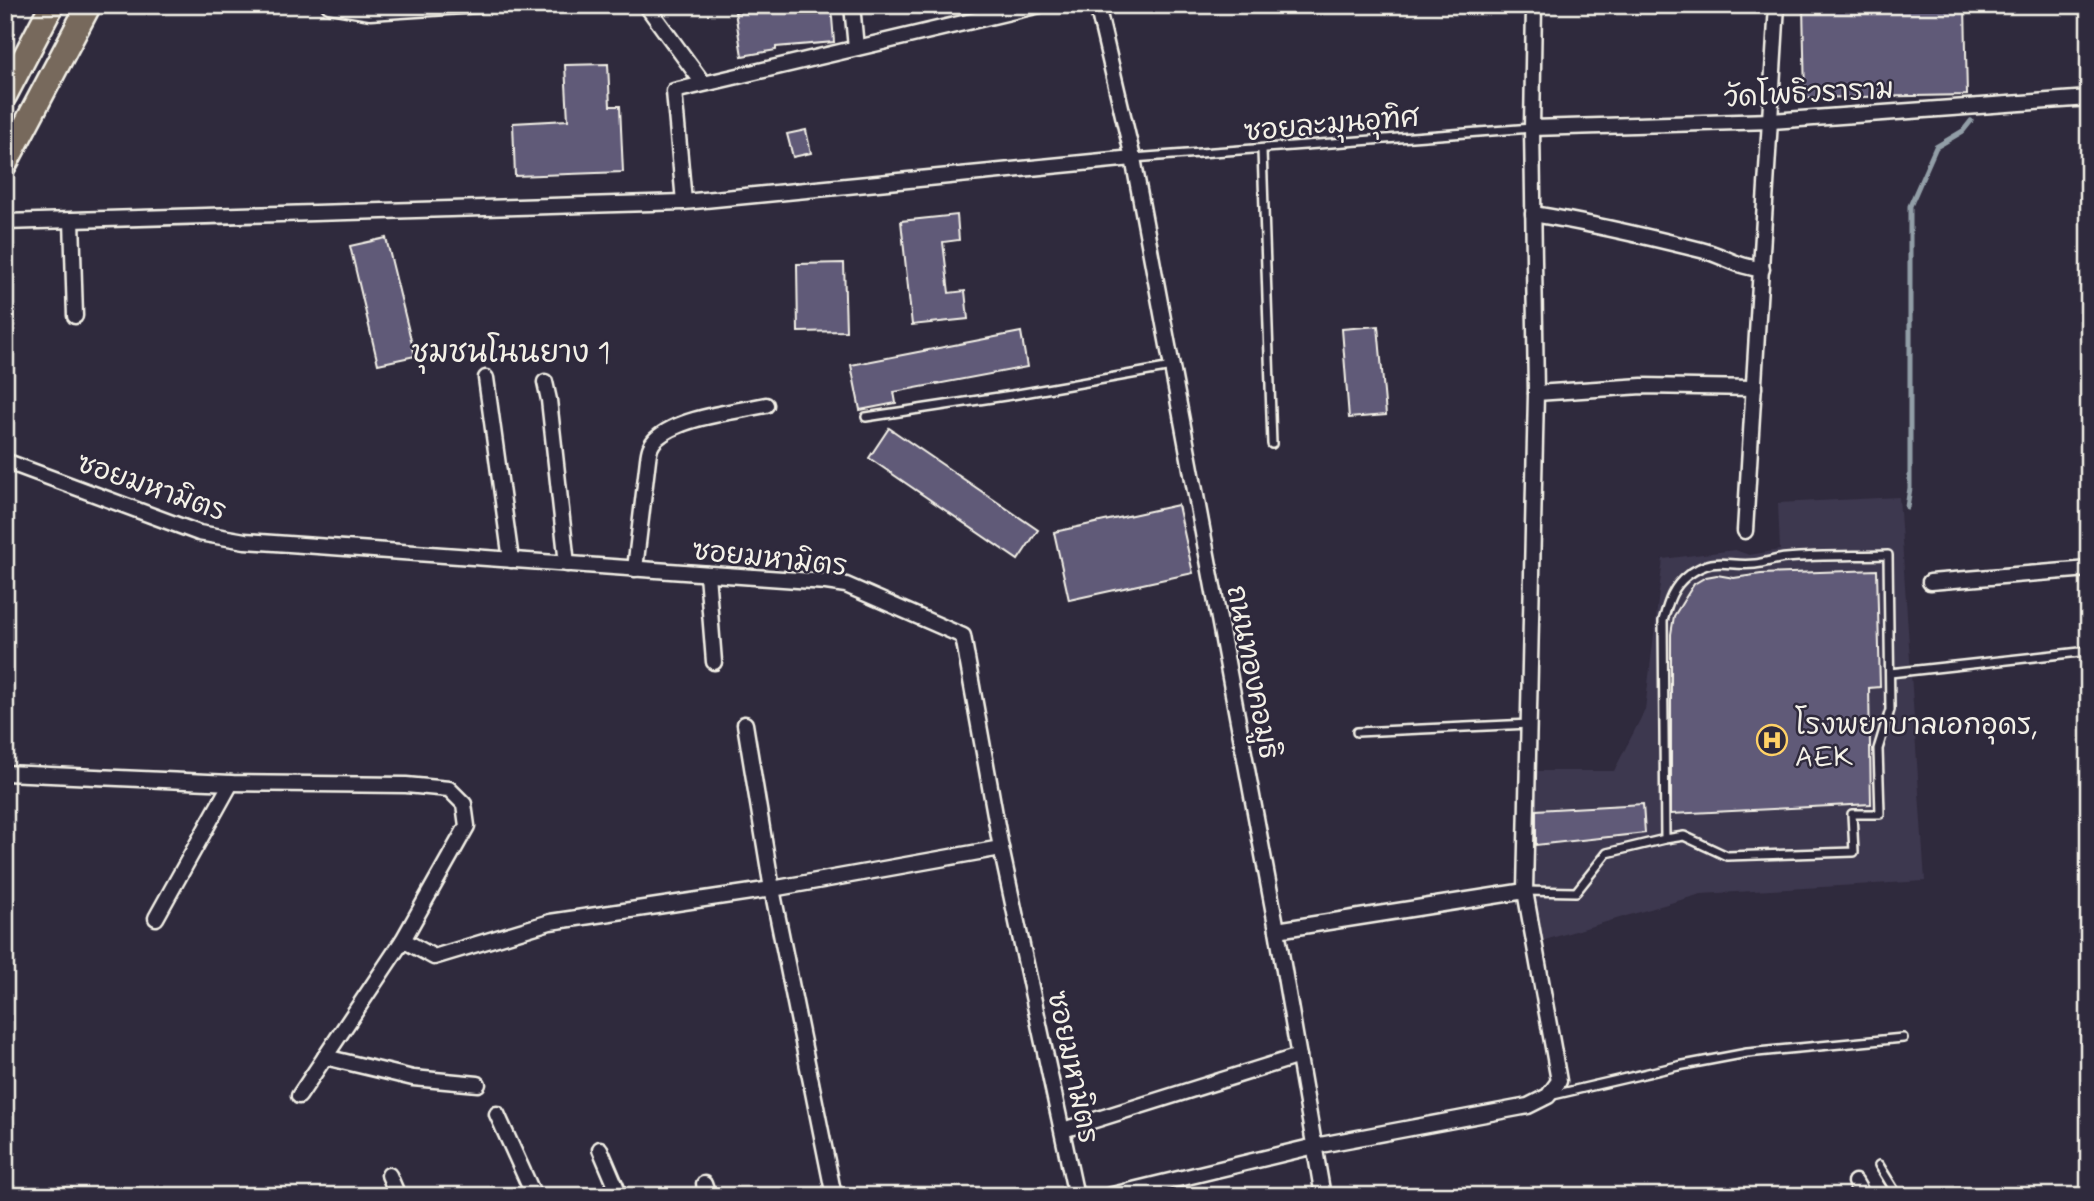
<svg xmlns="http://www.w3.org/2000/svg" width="2094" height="1201" font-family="Mynerve,'Playpen Sans Thai',sans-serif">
<rect width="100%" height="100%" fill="#2f2a3d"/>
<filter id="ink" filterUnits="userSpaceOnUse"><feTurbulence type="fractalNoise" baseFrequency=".0143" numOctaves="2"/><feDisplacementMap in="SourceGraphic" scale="14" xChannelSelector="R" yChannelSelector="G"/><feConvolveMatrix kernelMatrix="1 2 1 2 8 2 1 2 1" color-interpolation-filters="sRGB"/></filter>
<g filter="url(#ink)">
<path fill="#3e384f" d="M1899,497L1925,881L1701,894L1538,942L1532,891L1534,771H1614L1645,710L1663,559L1735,550L1749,555L1780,550L1778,503Z"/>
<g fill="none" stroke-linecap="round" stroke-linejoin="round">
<path stroke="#929ea7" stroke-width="5" d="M1907,507L1910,488V206L1936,147L1963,131L1971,121"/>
</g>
<g fill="#605a78" stroke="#f4f1e8" stroke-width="2">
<path d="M773,5H831L834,42L776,47V50L742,56L735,12Z"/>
<path d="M1803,5H1965L1967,95L1805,98Z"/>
<path d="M608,64L610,106H620L623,172L515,176L513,123L568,120L565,65Z"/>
<path d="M806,130L811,153L793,157L787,134Z"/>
<path d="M957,215L959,240L943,242L949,293L965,291L968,319L912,325L901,221Z"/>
<path d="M386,238L415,356L378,364L350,246Z"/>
<path d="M844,263L846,331L798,332L797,264Z"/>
<path d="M1378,326L1386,415L1349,418L1342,329Z"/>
<path d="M1021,332L1027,367L894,392L896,403L860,410L851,365Z"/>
<path d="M889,428L1038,530L1018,560L869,458Z"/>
<path d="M1178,505L1193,573L1069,600L1054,532Z"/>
<path d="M1877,570L1880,687L1869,688L1871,804L1671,814V634L1674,616L1694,584L1706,577L1717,575L1734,578L1761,574Z"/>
<path d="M1643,804L1645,833L1536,845V810Z"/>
</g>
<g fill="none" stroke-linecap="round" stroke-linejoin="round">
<g stroke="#f4f1e8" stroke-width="12">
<g id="service">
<path d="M1262,150L1272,444"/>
<path d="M1133,158L1532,128"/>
<path d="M866,417L1012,395L1172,367"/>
<path d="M1890,673L2089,651"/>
<path d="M1357,732L1530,724"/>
<path d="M1525,891L1576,892L1607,853L1665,839L1684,836L1727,856L1854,852L1852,814H1880L1878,749L1890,710L1888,555C1854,556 1820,555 1786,558C1775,559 1765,563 1755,564C1725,567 1717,555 1688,575C1672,587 1668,603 1663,621L1665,839"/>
<path d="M1549,1096L1678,1066L1747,1053L1903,1038"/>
<path d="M1879,1165L1898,1196"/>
</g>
</g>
<g stroke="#f4f1e8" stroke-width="19">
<g id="minor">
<path d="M329,5L370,12L478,5"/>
<path d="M646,5L703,83"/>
<path d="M852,5L856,48"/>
<path d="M1097,5L1133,158L1277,930L1323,1196"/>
<path d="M1532,128L1772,121L2089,98"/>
<path d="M684,202L674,91L1040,5"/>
<path d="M1533,214C1590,223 1645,236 1701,250C1723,255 1739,268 1762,269"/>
<path d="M72,220L75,316"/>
<path d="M5,222L684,202L1133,158"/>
<path d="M486,378L511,560"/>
<path d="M545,382L549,400L567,564"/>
<path d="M1536,393L1642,386L1754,388"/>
<path d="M5,461L199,533L245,541L826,582L846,585L963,636L1001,848L1076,1196"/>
<path d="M1745,531L1777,5"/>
<path d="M635,569L648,459C649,451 650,445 656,439C679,417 734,412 766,405"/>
<path d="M707,574L714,662"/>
<path d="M1930,582L2089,569"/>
<path d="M745,724L772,889L834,1196"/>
<path d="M5,773L231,783L406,785L449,789L464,804L467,826L403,940L434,957L550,922L772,889L1001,848"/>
<path d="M156,918L231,783"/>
<path d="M1277,930L1525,891"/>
<path d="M325,1057L413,1078L478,1084"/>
<path d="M299,1096L403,940"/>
<path d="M497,1114L534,1196"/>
<path d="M1063,1130L1299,1056"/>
<path d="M600,1149L620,1196"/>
<path d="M389,1175L398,1196"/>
<path d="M1855,1182L1863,1196"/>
<path d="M704,1184L708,1196"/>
<path d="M66,1196H70"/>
<path d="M1108,1196L1315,1146L1528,1106L1548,1096L1559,1081L1525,891L1536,393L1532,128L1534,5"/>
</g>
</g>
<g stroke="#f4f1e8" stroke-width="28">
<g id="primary">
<path d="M5,95L52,5"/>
<path d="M5,164L89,5"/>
</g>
</g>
<use href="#service" stroke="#2f2a3d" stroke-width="7"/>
<use href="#minor" stroke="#2f2a3d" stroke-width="14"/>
<use href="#primary" stroke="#77695c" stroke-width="23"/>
</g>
</g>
<defs>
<g id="hospital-ring" transform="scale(1.575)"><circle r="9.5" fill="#2f2a3d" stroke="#ffd166" stroke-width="1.5"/><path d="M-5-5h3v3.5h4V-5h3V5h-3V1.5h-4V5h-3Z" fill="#ffd166"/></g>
</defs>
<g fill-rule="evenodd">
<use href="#hospital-ring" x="1772" y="740"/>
</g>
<g text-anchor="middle" stroke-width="5" stroke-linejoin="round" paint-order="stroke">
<g font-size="28" fill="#f4f1e8" stroke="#2f2a3d">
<text transform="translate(1809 92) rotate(-3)" y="10">วัดโพธิวราราม</text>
<text transform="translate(1331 123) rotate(-5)" y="10">ซอยละมุนอุทิศ</text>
<text transform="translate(152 486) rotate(19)" y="10">ซอยมหามิตร</text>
<text transform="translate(770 557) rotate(6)" y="10">ซอยมหามิตร</text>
<text transform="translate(1254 672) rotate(79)" y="10">ถนนทองคอมูธิ</text>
<text transform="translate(1074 1067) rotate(78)" y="10">ซอยมหามิตร</text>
</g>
<g font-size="28" fill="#f4f1e8" stroke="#2f2a3d" text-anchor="start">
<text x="1795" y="734">โรงพยาบาลเอกอุดร,<tspan x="1795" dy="32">AEK</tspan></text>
</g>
<g font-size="30" fill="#f4f1e8" stroke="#2f2a3d">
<text x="511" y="362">ชุมชนโนนยาง 1</text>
</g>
</g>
<rect width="2094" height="1201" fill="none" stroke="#2f2a3d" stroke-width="28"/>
<rect x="14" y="14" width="2066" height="1173" fill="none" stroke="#f4f1e8" stroke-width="2.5" filter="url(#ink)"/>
</svg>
